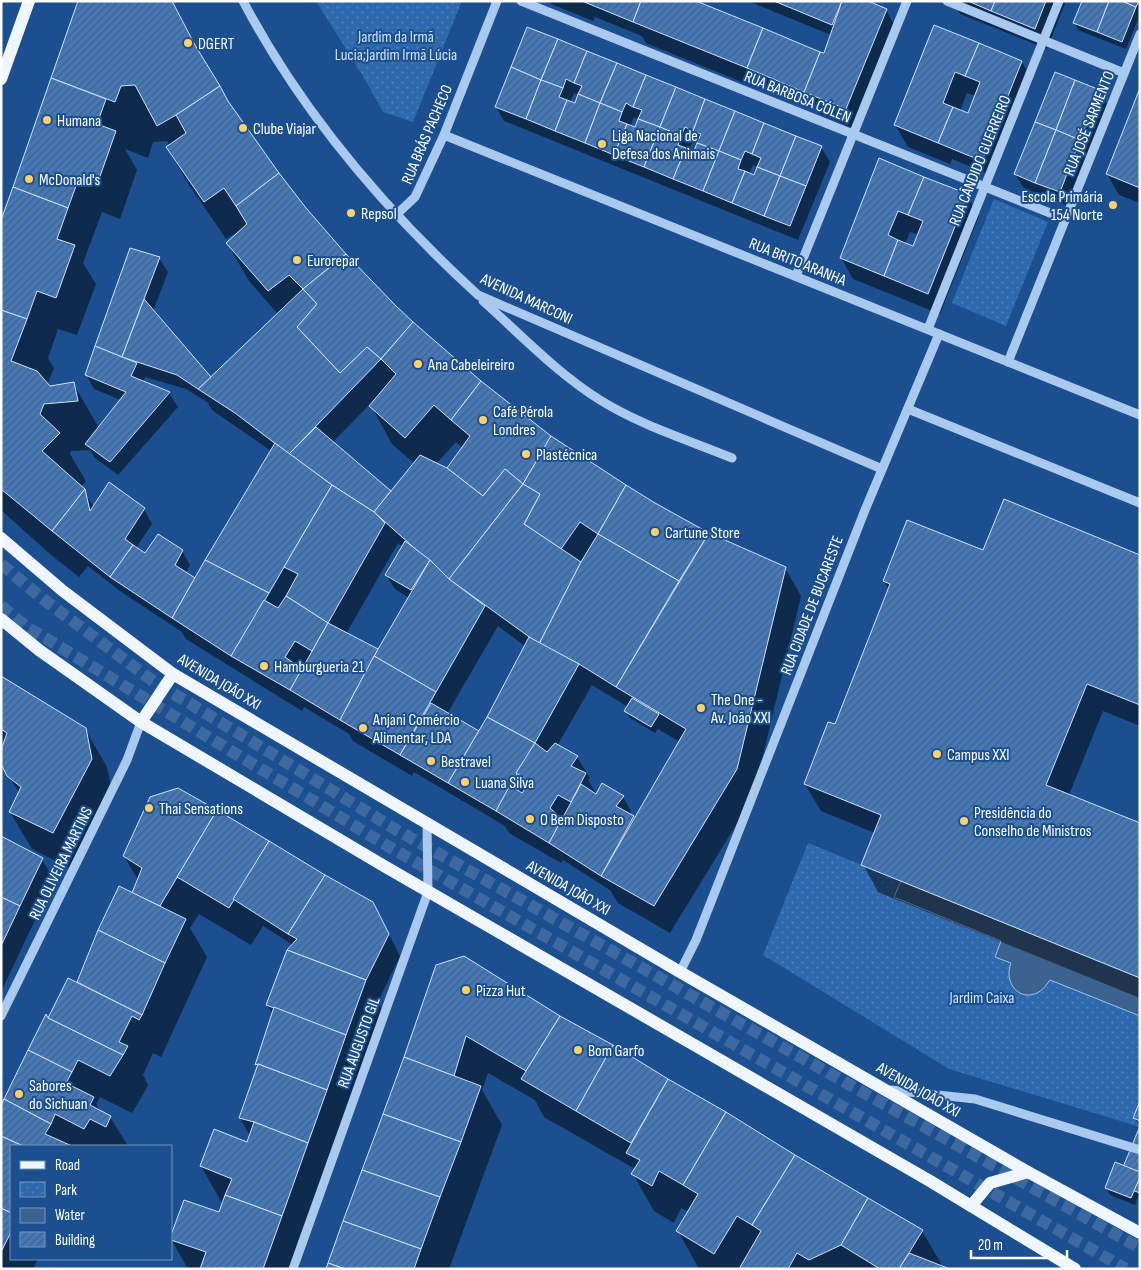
<svg xmlns="http://www.w3.org/2000/svg" width="1141" height="1270" font-family="'Sofia Sans Condensed',sans-serif">
<defs>
<pattern id="park-dots" width="8" height="8" patternUnits="userSpaceOnUse" patternTransform="scale(1.25)"><rect width="8" height="8" fill="#2e69ad"/><path d="M2 2h.1M6 6h.1" fill="none" stroke="#4d80b9" stroke-width="1.8" stroke-linecap="round"/></pattern>
<pattern id="building-hatch" width="6" height="6" patternUnits="userSpaceOnUse" patternTransform="scale(1.25)"><rect width="6" height="6" fill="#4478b7"/><path d="M-1 1l2-2M0 6l6-6M5 7l2-2" fill="none" stroke="#486282"/></pattern>
</defs>
<rect width="100%" height="100%" fill="#1b4f8f"/>
<g fill="url(#park-dots)">
<path d="M316,1H462L413,122L383,112L366,81Z"/>
<path d="M994,199L1048,222L1006,326L952,303Z"/>
<path d="M808,843L1140,978V1127L949,1069L763,955Z"/>
</g>
<path fill="#3c6290" stroke="#9cc4f0" d="M901,881L1140,978V1016L1050,980C1047,984 1044,989 1039,992C1020,1003 1003,983 1011,963L995,957L1001,941L894,897Z"/>
<g fill="#0007" fill-rule="evenodd">
<path d="M79,1H171L194,41H191L197,51L199,50L195,43L219,88L265,156L305,209L394,306L442,350L550,437L654,504L709,534L785,568L801,596L753,797L670,933L618,903L610,890L563,860L561,863L509,833L505,826L414,772L412,776L353,741L349,734L304,707L302,711L186,639L182,632L120,591L88,566L79,577L50,554L1,510V225ZM167,141L170,146L167,148L189,185L226,239L240,230L241,231L227,243L249,281L278,314L210,379L153,311L168,272L159,258L86,374L94,389L121,400L99,428L73,383L49,387L47,385L54,368L48,358L58,329L77,335L96,284L83,263L102,212L120,219L137,170L125,149L148,158L153,142ZM145,377L186,389L208,403L212,410L271,451L195,581L186,573L190,565L182,551L145,555L136,548L152,524L144,509L94,507L81,487L86,481L70,454L71,451L90,450L95,458L118,475L178,407L169,393L143,382ZM370,404L392,444L415,464L391,493L332,443ZM456,442L463,448L447,469L436,464ZM398,543L403,547L386,575L395,589L409,598L377,651L346,634ZM498,626L525,646L479,733L447,714ZM592,685L628,707L626,711L630,718L655,733L658,729L680,742L635,819L629,814L631,811L623,797L597,795L588,780L590,778L577,757L557,746Z"/>
<path d="M549,1H693L825,55L831,35L748,1H865L886,10L898,31L858,130L818,113L814,106L761,84L759,89L646,43L642,36L595,17L593,21L551,4Z"/>
<path d="M953,1H1066L1047,49L960,14Z"/>
<path d="M1083,1H1140V14L1126,49L1078,30L1075,23Z"/>
<path d="M935,27L1022,62L1030,76L990,175L952,159L950,164L908,147L895,125ZM967,93L976,96L968,114L960,111Z"/>
<path d="M527,29L821,147L830,162L798,240L504,121L496,107ZM574,93L579,95L575,105L570,103ZM634,117L639,119L635,129L630,127ZM693,141L699,143L695,153L689,150ZM753,165L758,167L755,177L749,174Z"/>
<path d="M1099,91L1108,106L1068,206L1024,188L1015,174Z"/>
<path d="M1140,92V203L1119,195L1107,174Z"/>
<path d="M880,160L967,195L979,216L940,314L853,279L841,258ZM910,232L919,235L914,247L905,244Z"/>
<path d="M984,552L1140,557V726L1103,711L1069,795L1140,824V998L878,892L863,864L875,833L821,811L805,784L835,725L889,590L884,581Z"/>
<path d="M1,678L85,729L107,767L113,798L74,870L32,849L10,812L19,793L9,776L1,750Z"/>
<path d="M1,838L42,859L54,880L1,992Z"/>
<path d="M124,856L384,925L400,956L378,1002L387,1019L298,1269H188L171,1239L220,1214L223,1205L201,1166L248,1143L250,1136L240,1118L258,1068L256,1065L273,1014L267,1005L293,945L263,926L251,945L199,914L190,928L207,957L163,1053L161,1057L153,1053L143,1075L148,1085L144,1093L132,1113L100,1097L96,1104L101,1112L110,1117L128,1146H11V1259H38L33,1269H1V1108L48,1020L77,984L99,931L132,894L138,880Z"/>
<path d="M437,966L559,1017L612,1046L922,1231L943,1267L946,1269H699L678,1231L689,1212L681,1208L674,1223L654,1211L633,1174L635,1169L544,1117L535,1100L488,1073L482,1090L502,1125L449,1269H326Z"/>
<path d="M1140,1105V1126L1134,1118Z"/>
<path d="M1140,1129V1198L1138,1197L1135,1205L1110,1195L1106,1188L1124,1167Z"/>
</g>
<g fill="url(#building-hatch)" stroke="#cfe3fa">
<path d="M78,1H172L195,45L220,86L176,115L157,126L135,85L121,86L115,102L51,78Z"/>
<path d="M582,1H641L633,22Z"/>
<path d="M641,1H696L763,28L747,68L633,22Z"/>
<path d="M774,1H842L832,25Z"/>
<path d="M842,1H868L887,9L846,109L804,92L820,52L824,53Z"/>
<path d="M968,1H995L991,11Z"/>
<path d="M995,1H1046L1035,29L991,11Z"/>
<path d="M1082,1H1109L1097,32L1073,23Z"/>
<path d="M1109,1H1122L1136,7L1122,42L1097,32Z"/>
<path d="M1122,1H1139L1136,7Z"/>
<path d="M934,25L979,43L965,76L955,72L943,103L953,107L938,143L894,125Z"/>
<path d="M527,27L558,39L541,80L511,67Z"/>
<path d="M763,28L820,52L804,92L747,68Z"/>
<path d="M558,39L587,51L574,83L566,79L563,88L541,80Z"/>
<path d="M979,43L1022,61L982,161L938,143L953,107L968,113L980,82L965,76Z"/>
<path d="M587,51L617,63L600,103L578,94L582,86L574,83Z"/>
<path d="M617,63L646,75L633,107L626,103L622,112L600,103Z"/>
<path d="M511,67L541,80L526,119L495,107Z"/>
<path d="M1055,72L1075,80L1056,130L1035,122Z"/>
<path d="M646,75L676,87L660,127L638,119L642,110L633,107Z"/>
<path d="M51,78L106,99L97,124L116,131L98,182L80,175L68,208L13,187Z"/>
<path d="M541,80L563,88L559,97L567,100L555,131L526,119Z"/>
<path d="M1075,80L1100,90L1080,140L1056,130Z"/>
<path d="M220,86L228,101L279,173L236,206L224,188L204,202L166,147L186,133L176,115Z"/>
<path d="M676,87L705,99L693,131L685,127L681,136L660,127Z"/>
<path d="M1140,88V188L1106,174Z"/>
<path d="M578,94L600,103L585,143L555,131L567,100L575,103Z"/>
<path d="M705,99L735,111L719,151L697,143L701,134L693,131Z"/>
<path d="M600,103L622,112L619,121L627,124L614,155L585,143Z"/>
<path d="M735,111L764,123L752,154L745,151L741,160L719,151Z"/>
<path d="M638,119L660,127L644,167L614,155L627,124L635,127Z"/>
<path d="M1035,122L1056,130L1035,183L1014,174Z"/>
<path d="M764,123L796,136L780,176L757,167L761,158L752,154Z"/>
<path d="M660,127L681,136L678,145L686,148L673,179L644,167Z"/>
<path d="M1056,130L1080,140L1060,192L1035,183Z"/>
<path d="M796,136L822,146L806,186L780,176Z"/>
<path d="M697,143L719,151L703,191L673,179L686,148L694,151Z"/>
<path d="M719,151L741,160L738,169L745,171L732,203L703,191Z"/>
<path d="M879,158L924,177L908,215L898,211L888,235L898,240L884,276L840,258Z"/>
<path d="M757,167L780,176L764,216L732,203L745,171L754,175Z"/>
<path d="M279,173L306,208L346,254L303,289L289,275L268,291L226,243L247,224L236,206Z"/>
<path d="M780,176L806,186L790,226L764,216Z"/>
<path d="M924,177L968,194L928,294L884,276L898,240L913,246L923,221L908,215Z"/>
<path d="M13,187L68,208L57,239L75,245L56,298L37,291L27,319L1,310V220Z"/>
<path d="M130,248L160,257L122,357L95,346Z"/>
<path d="M346,254L395,305L413,322L381,359L367,347L340,373L297,327L317,304L303,289Z"/>
<path d="M303,289L317,304L297,327L340,373L367,347L381,359L289,454L235,413L198,389Z"/>
<path d="M144,299L211,377L198,389L177,375L122,357Z"/>
<path d="M1,310L27,319L11,361L37,371L50,386L74,382L78,401L44,404L40,414L60,433L42,451L85,489L52,531L1,489Z"/>
<path d="M413,322L481,381L451,420L434,405L405,438L369,406L396,374L381,359Z"/>
<path d="M95,346L137,363L131,376L170,392L110,462L85,444L126,392L85,375Z"/>
<path d="M481,381L551,436L523,484L505,469L483,496L447,468L470,436L451,420Z"/>
<path d="M316,427L391,491L374,512L332,485L289,454Z"/>
<path d="M551,436L626,485L598,534L580,522L561,549L524,524L540,494L523,484Z"/>
<path d="M275,443L332,485L269,593L205,560Z"/>
<path d="M420,455L447,468L483,496L505,469L523,484L449,579L374,512Z"/>
<path d="M109,482L145,508L125,539L133,545L110,577L52,531L85,489L90,511Z"/>
<path d="M523,484L540,494L524,524L581,562L539,644L449,579Z"/>
<path d="M332,485L374,512L385,523L328,623L286,596L298,574L284,567Z"/>
<path d="M626,485L655,503L709,533L679,581L598,534Z"/>
<path d="M1004,499L1140,555V705L1087,684L1046,785L1140,823V978L861,865L881,815L804,784L828,722L835,724L890,584L883,581L907,520L983,550Z"/>
<path d="M709,533L786,567L737,769L654,906L601,876L686,729L616,687Z"/>
<path d="M158,534L183,550L175,565L195,578L172,618L110,577L133,545L145,553Z"/>
<path d="M598,534L679,581L616,687L579,664L539,644L581,562Z"/>
<path d="M405,541L430,560L411,590L385,575Z"/>
<path d="M205,560L269,593L231,656L172,618Z"/>
<path d="M430,560L449,579L485,606L436,692L374,656Z"/>
<path d="M286,596L328,623L312,651L295,641L285,657L302,669L290,690L231,656L264,600L278,608Z"/>
<path d="M328,623L378,649L340,720L290,690Z"/>
<path d="M529,637L579,664L535,743L487,717Z"/>
<path d="M374,656L436,692L400,755L340,720Z"/>
<path d="M1,676L86,728L92,759L53,833L9,812L21,787L7,776L1,764V750L7,733L1,729Z"/>
<path d="M632,698L659,714L651,727L624,711Z"/>
<path d="M431,703L479,731L448,783L400,755Z"/>
<path d="M487,717L535,743L496,811L448,783Z"/>
<path d="M535,743L547,752L555,743L578,756L571,766L586,773L571,802L558,795L550,808L562,819L549,843L496,811L510,785L522,793L530,782L516,773Z"/>
<path d="M602,783L624,796L616,806L634,816L601,876L549,843L581,784L596,794Z"/>
<path d="M178,788L217,810L160,906L132,893L142,868L123,856L150,797Z"/>
<path d="M217,810L269,841L229,908L177,877Z"/>
<path d="M1,836L43,858L20,906L1,897Z"/>
<path d="M269,841L325,875L288,934L233,899Z"/>
<path d="M325,875L373,902L389,934L366,980L287,950L297,939L288,934Z"/>
<path d="M119,886L186,919L165,963L98,930Z"/>
<path d="M1,897L20,906L1,946Z"/>
<path d="M98,930L165,963L142,1015L77,982Z"/>
<path d="M287,950L366,980L346,1035L266,1005Z"/>
<path d="M464,956L560,1016L526,1071L466,1036L454,1076L404,1057L436,965Z"/>
<path d="M68,978L142,1015L139,1020L132,1016L119,1042L128,1046L123,1055L48,1018Z"/>
<path d="M274,1007L346,1035L327,1090L258,1064L255,1065Z"/>
<path d="M46,1014L48,1018L123,1055L110,1076L78,1060L72,1072L28,1050Z"/>
<path d="M560,1016L613,1045L576,1111L521,1079Z"/>
<path d="M613,1045L668,1079L631,1143L576,1111Z"/>
<path d="M28,1050L72,1072L66,1083L94,1097L90,1105L111,1116L106,1127L90,1119L84,1129L55,1114L51,1124L4,1099Z"/>
<path d="M404,1057L481,1086L461,1142L383,1114Z"/>
<path d="M258,1064L327,1090L308,1143L254,1122L239,1118Z"/>
<path d="M668,1079L726,1112L683,1185L659,1171L652,1186L631,1174L640,1160L626,1153Z"/>
<path d="M4,1099L51,1124L45,1134L72,1146H23L1,1136V1105Z"/>
<path d="M1140,1101V1121L1133,1118Z"/>
<path d="M726,1112L795,1155L752,1225L737,1216L714,1254L676,1231L698,1194L683,1185Z"/>
<path d="M383,1114L461,1142L440,1197L362,1170Z"/>
<path d="M254,1122L308,1143L282,1216L225,1195L232,1179L200,1166L214,1129L247,1142Z"/>
<path d="M1140,1126V1193L1116,1184Z"/>
<path d="M1,1136L23,1146H11V1213L1,1208Z"/>
<path d="M795,1155L868,1198L841,1245L809,1260L797,1253L788,1269H739L761,1231L752,1225Z"/>
<path d="M1115,1162L1140,1172V1177L1131,1198L1105,1188Z"/>
<path d="M362,1170L440,1197L421,1249L343,1221Z"/>
<path d="M225,1195L282,1216L263,1269H200L206,1252L171,1240V1235L184,1200L219,1212Z"/>
<path d="M868,1198L923,1230L899,1269H880L841,1245Z"/>
<path d="M1,1208L11,1213V1232L1,1252Z"/>
<path d="M343,1221L421,1249L414,1269H345L328,1263Z"/>
<path d="M909,1253L950,1269H899Z"/>
<path d="M328,1263L345,1269H326Z"/>
</g>
<g fill="none" stroke-linecap="round" stroke-linejoin="round">
<g stroke="#3d69a0" stroke-width="12" stroke-dasharray="12 6" stroke-linecap="butt">
<path d="M1,564L43,599L153,681L395,829L1140,1248"/>
<path d="M1,606L27,627L386,845L1126,1269"/>
</g>
<g stroke="#a9c9ee" stroke-width="9">
<path d="M243,1C302,113 385,210 478,295L882,469"/>
<path d="M521,1L1065,219"/>
<path d="M947,1L1124,73"/>
<path d="M444,135L1140,415"/>
<path d="M396,215L415,197L444,135L497,1"/>
<path d="M796,276L907,1"/>
<path d="M483,301C521,335 557,373 600,400C640,425 688,440 732,458"/>
<path d="M928,329L1059,1"/>
<path d="M1008,362L1140,34"/>
<path d="M908,409L1140,503"/>
<path d="M680,972L696,940L865,510L939,334"/>
<path d="M1,1016L127,760L141,722"/>
<path d="M891,1090L975,1099L1140,1150"/>
<path d="M293,1269L428,892L427,822"/>
</g>
<g stroke="#f0f6ff" stroke-width="12">
<path d="M1,79L29,1"/>
<path d="M1,538L63,591L173,674L680,972L1028,1172L1140,1233"/>
<path d="M1,619L39,650L141,722L384,866L930,1181L1075,1269"/>
<path d="M141,722L173,674"/>
<path d="M971,1206L990,1183L1028,1172"/>
</g>
</g>
<g fill="#ffd166" stroke="#1b4f8f" stroke-width="2">
<circle cx="188" cy="43" r="5"/>
<circle cx="47" cy="120" r="5"/>
<circle cx="243" cy="128" r="5"/>
<circle cx="602" cy="144" r="5"/>
<circle cx="29" cy="179" r="5"/>
<circle cx="1113" cy="205" r="5"/>
<circle cx="351" cy="213" r="5"/>
<circle cx="297" cy="260" r="5"/>
<circle cx="418" cy="364" r="5"/>
<circle cx="483" cy="420" r="5"/>
<circle cx="526" cy="454" r="5"/>
<circle cx="655" cy="532" r="5"/>
<circle cx="264" cy="666" r="5"/>
<circle cx="701" cy="708" r="5"/>
<circle cx="363" cy="728" r="5"/>
<circle cx="937" cy="754" r="5"/>
<circle cx="431" cy="761" r="5"/>
<circle cx="465" cy="782" r="5"/>
<circle cx="149" cy="808" r="5"/>
<circle cx="530" cy="819" r="5"/>
<circle cx="964" cy="821" r="5"/>
<circle cx="466" cy="990" r="5"/>
<circle cx="578" cy="1050" r="5"/>
<circle cx="19" cy="1094" r="5"/>
</g>
<g text-anchor="middle" stroke-width="4" stroke-linejoin="round" paint-order="stroke">
<g font-size="16" fill="#cfe3fa" stroke="#1b4f8f">
<text x="396" y="42">Jardim da Irmã<tspan x="396" dy="18">Lucia;Jardim Irmã Lúcia</tspan></text>
<text x="982" y="1003">Jardim Caixa</text>
</g>
<g font-size="16" fill="#fff" stroke="#1b4f8f" text-anchor="start">
<text x="198" y="49">DGERT</text>
<text x="57" y="126">Humana</text>
<text x="253" y="134">Clube Viajar</text>
<text x="612" y="141">Liga Nacional de<tspan x="612" dy="18">Defesa dos Animais</tspan></text>
<text x="39" y="185">McDonald's</text>
<text x="1103" y="202" text-anchor="end">Escola Primária<tspan x="1103" dy="18">154 Norte</tspan></text>
<text x="361" y="219">Repsol</text>
<text x="307" y="266">Eurorepar</text>
<text x="428" y="370">Ana Cabeleireiro</text>
<text x="493" y="417">Café Pérola<tspan x="493" dy="18">Londres</tspan></text>
<text x="536" y="460">Plastécnica</text>
<text x="665" y="538">Cartune Store</text>
<text x="274" y="672">Hamburgueria 21</text>
<text x="711" y="705">The One -<tspan x="711" dy="18">Av. João XXI</tspan></text>
<text x="373" y="725">Anjani Comércio<tspan x="373" dy="18">Alimentar, LDA</tspan></text>
<text x="947" y="760">Campus XXI</text>
<text x="441" y="767">Bestravel</text>
<text x="475" y="788">Luana Silva</text>
<text x="159" y="814">Thai Sensations</text>
<text x="974" y="818">Presidência do<tspan x="974" dy="18">Conselho de Ministros</tspan></text>
<text x="540" y="825">O Bem Disposto</text>
<text x="476" y="996">Pizza Hut</text>
<text x="588" y="1056">Bom Garfo</text>
<text x="29" y="1091">Sabores<tspan x="29" dy="18">do Sichuan</tspan></text>
</g>
<g font-size="16" fill="#fff" stroke="#1b4f8f">
<text transform="translate(798 96) rotate(22)" y="6">RUA BARBOSA CÓLEN</text>
<text transform="translate(1088 123) rotate(-68)" y="6">RUA JOSÉ SARMENTO</text>
<text transform="translate(426 134) rotate(-67)" y="6">RUA BRÁS PACHECO</text>
<text transform="translate(979 160) rotate(-68)" y="6">RUA CÂNDIDO GUERREIRO</text>
<text transform="translate(798 261) rotate(22)" y="6">RUA BRITO ARANHA</text>
<text transform="translate(527 298) rotate(25)" y="6">AVENIDA MARCONI</text>
<text transform="translate(811 605) rotate(-69)" y="6">RUA CIDADE DE BUCARESTE</text>
<text transform="translate(220 681) rotate(31)" y="6">AVENIDA JOÃO XXI</text>
<text transform="translate(60 863) rotate(-64)" y="6">RUA OLIVEIRA MARTINS</text>
<text transform="translate(569 887) rotate(30)" y="6">AVENIDA JOÃO XXI</text>
<text transform="translate(358 1042) rotate(-70)" y="6">RUA AUGUSTO GIL</text>
<text transform="translate(919 1089) rotate(30)" y="6">AVENIDA JOÃO XXI</text>
</g>
</g>
<rect width="1141" height="1270" fill="none" stroke="#ffffff" stroke-width="5"/>
<rect x="10" y="1145" width="162" height="115" fill="#1b4f8f" stroke="#7695bc"/>
<rect x="20" y="1161" width="25" height="8" fill="#f0f6ff" stroke="#7695bc"/>
<text x="55" y="1170" font-size="15" fill="#ffffff">Road</text>
<rect x="20" y="1182" width="25" height="15" fill="url(#park-dots)" stroke="#7695bc"/>
<text x="55" y="1195" font-size="15" fill="#ffffff">Park</text>
<rect x="20" y="1208" width="25" height="15" fill="#3c6290" stroke="#7695bc"/>
<text x="55" y="1220" font-size="15" fill="#ffffff">Water</text>
<rect x="20" y="1232" width="25" height="15" fill="url(#building-hatch)" stroke="#7695bc"/>
<text x="55" y="1245" font-size="15" fill="#ffffff">Building</text>
<path d="M971 1250v8h96v-8" fill="none" stroke="#ffffff" stroke-width="2.5"/>
<text x="978" y="1250" font-size="15" fill="#ffffff" stroke="#1b4f8f" stroke-width="4" paint-order="stroke">20 m</text>
</svg>
